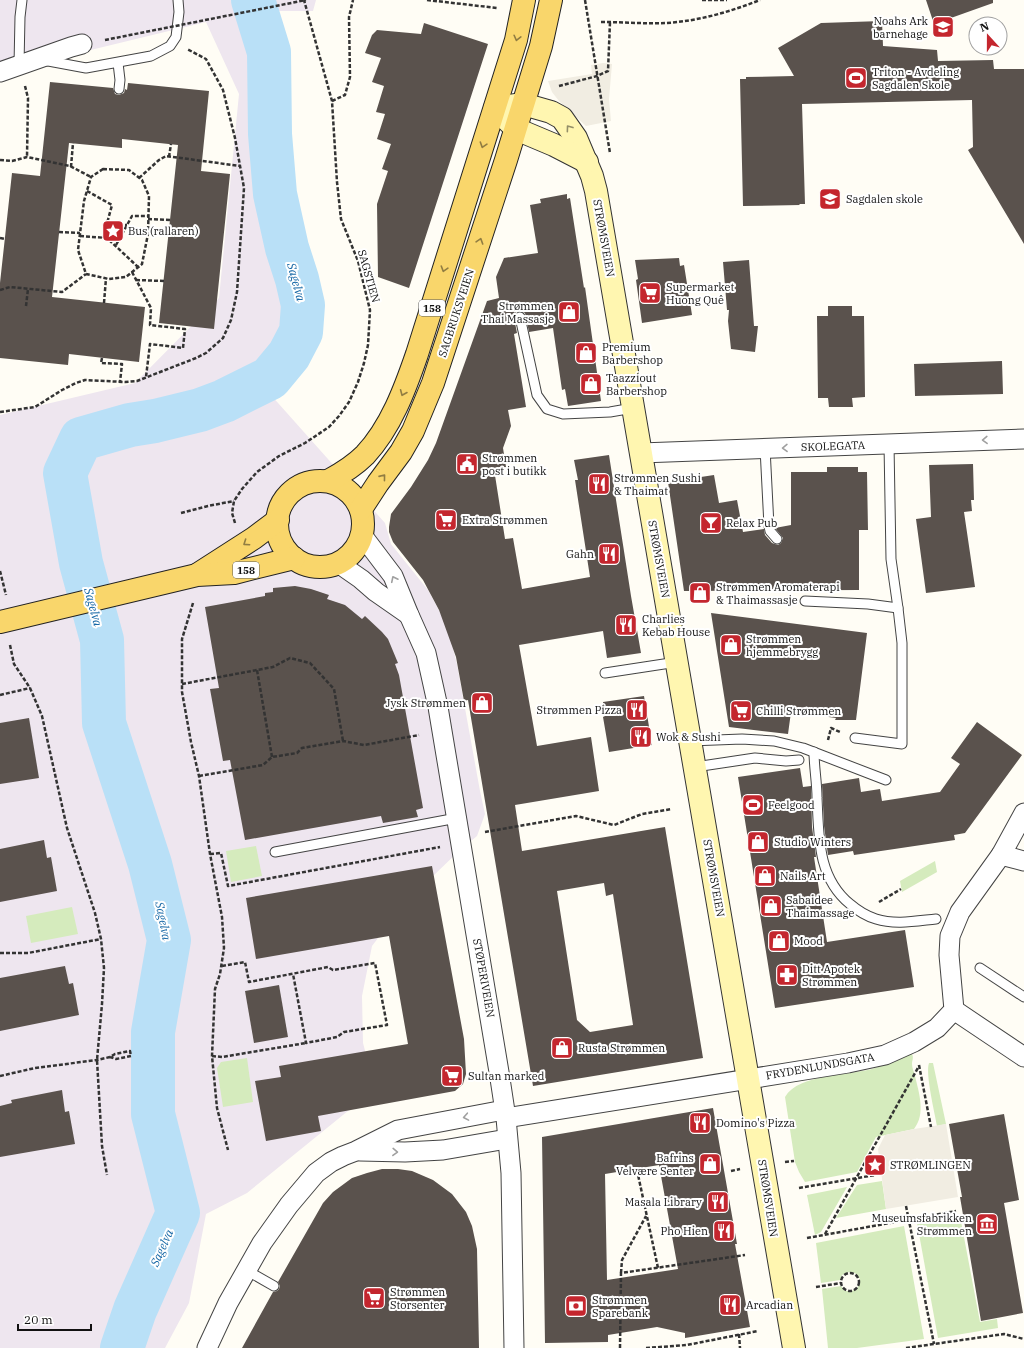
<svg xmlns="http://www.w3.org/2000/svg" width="1024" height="1348" font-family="'IBM Plex Serif',serif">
<rect width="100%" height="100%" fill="#fffdf5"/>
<path fill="#eee6ef" d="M0,0H316L313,11H253L279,223L305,331L262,385L385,523L391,544L428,590L447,625L457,664L480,791L485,814L477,836L460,850L404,904L372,946L362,996L363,1043L375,1089L247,1193L206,1214L189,1303L165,1348H0V415L135,383L219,298L239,94L206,22L0,72Z"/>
<g fill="#d5ebbd">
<path d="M256,846L262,876L231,882L226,851Z"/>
<path d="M935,861L937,872L902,892L900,881Z"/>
<path d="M72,907L78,934L31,943L26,916Z"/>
<path d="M910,1054H912C914,1058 912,1060 912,1064C912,1068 914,1072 915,1076C919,1093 926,1114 914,1129L876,1137L857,1172L805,1182L799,1172L795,1162L785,1097C799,1073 851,1076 875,1068C879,1067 883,1064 886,1062C894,1059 902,1057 910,1054Z"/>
<path d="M247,1058L253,1102L223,1107L217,1068L221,1062Z"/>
<path d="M929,1063H933L946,1124L937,1126C935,1114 925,1073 929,1063Z"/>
<path d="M882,1181L886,1209L836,1218L857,1185Z"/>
<path d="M847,1187L821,1232L815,1235L807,1195Z"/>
<path d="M960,1216L980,1322L997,1319L998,1328L938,1338L917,1223Z"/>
<path d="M904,1226L924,1339L857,1348H828L822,1289L841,1286L845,1291H852L858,1287L860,1279L855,1273L849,1272L842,1275L840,1280L821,1283L816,1243Z"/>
</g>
<g fill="#f1ede2">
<path d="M603,63L612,64L609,99L611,121L586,126L559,101L552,92L548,81L592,74L591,65Z"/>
<path d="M946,1124L958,1197L886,1209L878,1149L885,1135L914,1129Z"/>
</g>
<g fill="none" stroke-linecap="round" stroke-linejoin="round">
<path stroke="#b9e0f7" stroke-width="44" d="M122,1348L135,1310L178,1213L153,1114V1032L169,940L150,864L104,723L102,640L81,563L65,473L81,439L130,425L155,421L200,410L224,401L270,378L289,355L301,332L303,305L297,279L287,248L275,194L270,134L269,52L253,0"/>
</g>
<g fill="#5a524d" fill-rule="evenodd">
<path d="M926,0H993V3L934,24Z"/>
<path d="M882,21L883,46L937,50L938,61L993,60L994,69H1024V244L968,150L973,147L972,100L802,104L805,204H799L800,205L743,206L740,79H746V77L794,76L778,48L821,23Z"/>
<path d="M424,23L488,44L409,288L378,277L377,204L388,171L382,169L391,144L377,139L385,114L376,112L384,86L372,82L381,58L365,53L372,35L377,30L421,34Z"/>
<path d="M50,82L113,88L115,94L119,95L124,93L125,89L127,90L128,83L209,91L201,171L230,174L214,329L159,323L178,145L122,139V148L69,143L52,297L145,307L139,362L69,354L68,365L0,358V283L12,173L40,176Z"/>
<path d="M567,194V199L570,198L584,288L585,287L601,401L568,406L565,389L562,390L553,328L529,332L525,313L521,311L516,312L514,318L517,333L514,334L526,407L508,410L511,426L503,448L506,467L494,469L505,539L513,538L522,589L590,577L575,480H578L574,460L609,455L631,596L641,653L607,658L603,631L519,645L537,746L591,737L599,791L515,805L522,851L665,827L703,1058L533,1086L468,700L464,701L456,657L439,610L423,580L393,542L389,532V527L391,514L411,487L428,460L436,443L487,301L499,298L496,277L504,258L538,253L530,205L541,203L540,199ZM604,883L606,896L613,894L633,1025L590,1032L577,1020L557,891Z"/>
<path d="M679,258L680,266L684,265L692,315L642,323L636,280L638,279L635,260Z"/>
<path d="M749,260L754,326H758L755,352L731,349L728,321L729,310H727L723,262Z"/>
<path d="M828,306H852V316H864L865,397L852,398L853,407H829L828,398H818L817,316H828Z"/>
<path d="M1002,361L1003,394L915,396L914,364Z"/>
<path d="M973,464L974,500H971L972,511L964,512L975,587L926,593L916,519L931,517L929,465Z"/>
<path d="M827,467H858V472H867L868,530H859V590L684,591L668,482L714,475L719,503L737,500L743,532L764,529L765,535L772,543L778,545L781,543L783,538L775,528L791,525V472H827Z"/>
<path d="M295,586L311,589L329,595L327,599L345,605L362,619L365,616L382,632L388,639L398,663L395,664L399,675L423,808L416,810L418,817L383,823L381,816L245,840L230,760L223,761L210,689L219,688L205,607L265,596V593L273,592V588Z"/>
<path d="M711,613L867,633L856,720H835L836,718L791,712L788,734L729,727Z"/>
<path d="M644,696L652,745L609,752L603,717L605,716L603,702Z"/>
<path d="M29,718L39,778L0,784V723Z"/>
<path d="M977,722L1022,755L965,833L954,835L955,840L854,855L853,851L828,855L824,826L822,784L859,778L861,792L880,789L882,801L940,792L960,764L951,758Z"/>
<path d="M800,768L803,787L811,786L812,827L816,857H814L827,942L905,930L914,987L775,1008L738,777Z"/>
<path d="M44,840L47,858L51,857L57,891L0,902V849Z"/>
<path d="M432,866L464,1039L466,1074L463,1084L455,1091L318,1116L321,1131L266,1141L255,1081L281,1077L279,1066L408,1044L389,936L256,959L246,898Z"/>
<path d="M65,966L69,984L73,983L79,1015L0,1031V978Z"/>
<path d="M279,985L288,1037L254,1043L245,991Z"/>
<path d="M62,1090L65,1112L69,1111L75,1144L0,1157V1106L12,1103L11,1100Z"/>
<path d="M713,1108L737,1244H735L750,1327L685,1338V1333L657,1327L608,1335V1342L545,1343L542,1137ZM659,1165L678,1269L607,1280L605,1174Z"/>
<path d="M1004,1114L1019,1200L1004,1203L1023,1313L981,1321L960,1197H962L949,1124Z"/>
<path d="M382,1169H398L412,1171L433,1180L452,1194L466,1212L472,1226L477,1249L479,1348H242L273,1292L277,1291L279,1289L280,1286L278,1282L323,1203L333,1192L352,1178L367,1173Z"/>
</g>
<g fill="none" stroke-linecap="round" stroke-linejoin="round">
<g stroke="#444" stroke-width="11">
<g id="service">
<path d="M43,60L86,68L151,56L170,46L176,37L179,12L178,0"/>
<path d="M118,63L120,80L119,89"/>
<path d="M19,65L20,17L22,0"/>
<path d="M520,317L537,395L547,409L563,414L610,412L633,408"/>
<path d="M765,448L769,526L770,531L777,539"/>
<path d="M805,601L868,604L898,608"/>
<path d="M605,673L677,662"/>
<path d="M855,738L902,744V643L898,608L891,559L889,444"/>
<path d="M690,741L742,739L774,741L803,748L886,780"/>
<path d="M814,752C814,767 817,782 817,798C819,836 817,877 850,904C857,910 866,916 876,919C895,925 916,921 936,919"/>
<path d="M695,767L755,758L786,761L799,760"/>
<path d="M275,852L457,818"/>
<path d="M980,968L1024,997"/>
<path d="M246,1270L274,1286"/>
</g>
</g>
<g stroke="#444" stroke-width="21">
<g id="minor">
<path d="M0,72L71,47L82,44"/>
<path d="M641,453L1024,439"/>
<path d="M362,535L393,576L409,615L426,653L438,707L499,1072L506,1118L511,1173L514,1348"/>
<path d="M338,563L361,579L376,592L409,615"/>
<path d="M1001,855L1024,861"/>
<path d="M954,1010L1024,1057"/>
<path d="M506,1118L848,1063L885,1055L914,1042L937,1028L954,1010L949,955L950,936L960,912L1001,855L1024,813"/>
<path d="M360,1151L405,1152L443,1150L507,1139"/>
<path d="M207,1348L228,1303L262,1243L289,1205L316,1173L331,1162L343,1156L356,1151L398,1130L504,1110"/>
</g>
</g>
<g stroke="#333" stroke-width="24">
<g id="secondary">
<path d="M495,108L523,104L551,112L562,118L576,138L592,176L596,191L794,1348"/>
<path d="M503,116L516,129L554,145L587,162"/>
</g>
</g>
<g stroke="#222" stroke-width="24">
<g id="primary">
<circle cx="320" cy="524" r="43"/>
<path d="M328,481C341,474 354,466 365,455C391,427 405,389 417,354L516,40L524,0"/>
<path d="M361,509L378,483L401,452L413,431L433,383L506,160L541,46L551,0"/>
<path d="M198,574L254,538L278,520"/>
<path d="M0,622L197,575L234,573L294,558"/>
</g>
</g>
<g stroke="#333" stroke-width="2.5" stroke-dasharray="4 2" stroke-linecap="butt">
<path d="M427,0L497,8"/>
<path d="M585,0L610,153"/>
<path d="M702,0H727"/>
<path d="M601,22C623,22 645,24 666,23C699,21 729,12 760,0"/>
<path d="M25,86L28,98L27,157"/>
<path d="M559,86L597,76L608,71L610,22"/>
<path d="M332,101L345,95L350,77L349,17L353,0"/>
<path d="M169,157L171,144"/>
<path d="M0,160L12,161L27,157L70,166L91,177"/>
<path d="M71,167L73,143"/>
<path d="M103,169L129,170L142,180L149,196L148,234L142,264L126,277L109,279L86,274L78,250L84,201L91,177Z"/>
<path d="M139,178L159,160L166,156L240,166"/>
<path d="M87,191L112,205L103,238"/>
<path d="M148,219L170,220"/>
<path d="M107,224L127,225"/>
<path d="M59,232L80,233"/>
<path d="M80,236L107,238L138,267"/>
<path d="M0,238L5,239"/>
<path d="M116,245L132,216H149"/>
<path d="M132,272L151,308L150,325L185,329L183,348L150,344L146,377"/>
<path d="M136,280L164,281"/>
<path d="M0,290L10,287L62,292L86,274"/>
<path d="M104,303L106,278"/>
<path d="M26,306L28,289"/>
<path d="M102,358L101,363L122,364L120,382"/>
<path d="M0,412L35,407L62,390L76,383L85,380L125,382L137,381L196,358L206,353L223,338L231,320L237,292L244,188L235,138L223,90L206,59L187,49"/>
<path d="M181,513L208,506L234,501"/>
<path d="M235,523L232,513L234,501L242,489L257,472L279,456L305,443L329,427L339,416L349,402L358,382L364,363L368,345L370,310L358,261L341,219L337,182L332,101L304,0"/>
<path d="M0,571L6,595"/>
<path d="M193,603L182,639V692L191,742L199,776L210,854L222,917L224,948L220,974L215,989L212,1056L217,1108L228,1150"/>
<path d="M10,645L14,664L30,688L42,716L67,828L95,913L101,939L104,968L102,1004L97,1060L102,1146L107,1175"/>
<path d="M182,684L257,670"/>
<path d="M0,695L30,688"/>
<path d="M828,740L831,728L840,732"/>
<path d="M272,757L257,670L273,667L290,658L310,663L334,689L343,741"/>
<path d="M199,776L263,765L272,757L297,753L302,748L343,741L364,745L419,735"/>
<path d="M485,832L576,816L614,825L642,814L672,809"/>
<path d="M210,854L221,853L228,886L440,847"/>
<path d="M879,902L901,889"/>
<path d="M0,953H28L101,939"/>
<path d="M222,966L245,962L249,982L328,967L333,970L375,963L387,1025L344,1032L337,1037L306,1043L293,974"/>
<path d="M212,1056L222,1057L306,1043"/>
<path d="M919,1065L931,1127"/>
<path d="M0,1076L35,1068L97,1060L110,1057L115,1054L130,1051L131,1056L116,1059L110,1057"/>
<path d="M785,1162L794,1161"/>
<path d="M637,1170L658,1268"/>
<path d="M731,1171L740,1169"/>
<path d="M799,1188L881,1174"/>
<path d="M906,1206L934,1344"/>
<path d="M825,1234L919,1066"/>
<path d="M807,1238L956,1211"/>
<path d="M621,1273L622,1260L646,1216"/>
<circle cx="850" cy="1282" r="9"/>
<path d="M816,1287L841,1283"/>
<path d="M739,1334L740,1348"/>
<path d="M620,1348L621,1273L745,1255"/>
<path d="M646,1348L687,1345L758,1331"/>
<path d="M906,1348L1004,1334L1024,1339"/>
</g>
<use href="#service" stroke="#fff" stroke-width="9"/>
<use href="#minor" stroke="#fff" stroke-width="19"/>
<use href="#secondary" stroke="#fff6b0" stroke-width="22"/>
<use href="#primary" stroke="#f9d66b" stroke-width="22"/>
<path stroke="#333" stroke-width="2.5" stroke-dasharray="4 2" stroke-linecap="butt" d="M105,40L306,0"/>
</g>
<defs><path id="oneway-chevron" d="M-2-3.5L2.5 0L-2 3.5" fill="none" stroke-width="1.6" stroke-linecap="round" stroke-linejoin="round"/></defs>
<g stroke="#917d42">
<use href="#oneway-chevron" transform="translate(517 38) rotate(104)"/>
<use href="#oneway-chevron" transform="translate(483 145) rotate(108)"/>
<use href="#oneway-chevron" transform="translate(480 241) rotate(-72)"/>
<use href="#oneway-chevron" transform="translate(444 269) rotate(107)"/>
<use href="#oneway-chevron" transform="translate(403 393) rotate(113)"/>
<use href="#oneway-chevron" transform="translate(383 477) rotate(-51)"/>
<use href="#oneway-chevron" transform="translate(246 543) rotate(146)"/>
</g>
<use stroke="#948f68" href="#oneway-chevron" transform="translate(569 128) rotate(-126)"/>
<g stroke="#a0a0a0">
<use href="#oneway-chevron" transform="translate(985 440) rotate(178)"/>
<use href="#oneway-chevron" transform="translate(785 448) rotate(179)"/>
<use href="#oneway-chevron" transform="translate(394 579) rotate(-116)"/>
<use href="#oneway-chevron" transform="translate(466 1117) rotate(170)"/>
<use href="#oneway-chevron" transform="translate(395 1152) rotate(2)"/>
</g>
<defs>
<g id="school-square" transform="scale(1.15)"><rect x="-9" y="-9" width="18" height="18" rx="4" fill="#c4262e" stroke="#fff"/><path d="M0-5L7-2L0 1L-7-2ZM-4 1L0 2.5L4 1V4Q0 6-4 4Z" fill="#fff"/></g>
<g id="stadium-square" transform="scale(1.15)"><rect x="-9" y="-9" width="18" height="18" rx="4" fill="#c4262e" stroke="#fff"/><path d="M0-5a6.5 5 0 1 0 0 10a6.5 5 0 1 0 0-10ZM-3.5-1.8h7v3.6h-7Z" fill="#fff"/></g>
<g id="sight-square" transform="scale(1.15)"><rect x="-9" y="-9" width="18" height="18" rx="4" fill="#c4262e" stroke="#fff"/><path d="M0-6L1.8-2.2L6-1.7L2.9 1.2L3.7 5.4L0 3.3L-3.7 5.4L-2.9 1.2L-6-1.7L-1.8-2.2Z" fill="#fff"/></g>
<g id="supermarket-square" transform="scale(1.15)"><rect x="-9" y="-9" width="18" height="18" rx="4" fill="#c4262e" stroke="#fff"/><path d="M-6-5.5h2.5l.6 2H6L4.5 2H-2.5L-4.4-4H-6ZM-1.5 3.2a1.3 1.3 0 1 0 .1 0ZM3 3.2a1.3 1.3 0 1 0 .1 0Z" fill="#fff"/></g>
<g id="shop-square" transform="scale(1.15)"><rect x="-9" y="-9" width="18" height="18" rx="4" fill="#c4262e" stroke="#fff"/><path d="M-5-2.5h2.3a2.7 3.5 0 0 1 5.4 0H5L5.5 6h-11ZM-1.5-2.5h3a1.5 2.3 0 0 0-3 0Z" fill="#fff"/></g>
<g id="civic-square" transform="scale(1.15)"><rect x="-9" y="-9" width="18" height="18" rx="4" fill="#c4262e" stroke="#fff"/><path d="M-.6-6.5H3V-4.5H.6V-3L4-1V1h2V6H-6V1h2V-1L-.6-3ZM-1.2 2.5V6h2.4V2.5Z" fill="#fff"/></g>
<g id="restaurant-square" transform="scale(1.15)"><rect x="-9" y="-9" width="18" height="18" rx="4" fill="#c4262e" stroke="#fff"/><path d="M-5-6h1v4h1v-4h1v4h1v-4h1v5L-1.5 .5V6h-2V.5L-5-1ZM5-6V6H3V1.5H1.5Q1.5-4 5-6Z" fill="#fff"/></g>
<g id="bar-square" transform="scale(1.15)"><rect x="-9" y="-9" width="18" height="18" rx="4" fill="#c4262e" stroke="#fff"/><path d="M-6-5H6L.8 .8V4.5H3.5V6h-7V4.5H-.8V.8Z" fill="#fff"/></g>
<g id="pharmacy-square" transform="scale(1.15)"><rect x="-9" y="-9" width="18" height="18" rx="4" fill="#c4262e" stroke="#fff"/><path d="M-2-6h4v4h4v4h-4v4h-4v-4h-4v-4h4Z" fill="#fff"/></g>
<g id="museum-square" transform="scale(1.15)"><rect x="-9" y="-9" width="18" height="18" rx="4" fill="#c4262e" stroke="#fff"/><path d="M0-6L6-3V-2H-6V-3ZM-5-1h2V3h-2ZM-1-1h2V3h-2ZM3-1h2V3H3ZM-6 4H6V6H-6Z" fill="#fff"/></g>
<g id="bank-square" transform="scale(1.15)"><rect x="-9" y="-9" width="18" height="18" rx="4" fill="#c4262e" stroke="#fff"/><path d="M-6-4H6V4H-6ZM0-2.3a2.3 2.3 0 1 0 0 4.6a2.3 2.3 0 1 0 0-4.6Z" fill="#fff"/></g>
</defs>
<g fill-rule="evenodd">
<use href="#school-square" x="943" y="27"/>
<use href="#stadium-square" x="856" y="78"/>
<use href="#school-square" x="830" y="199"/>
<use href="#sight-square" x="113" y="231"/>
<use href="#supermarket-square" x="650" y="293"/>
<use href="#shop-square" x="569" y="312"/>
<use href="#shop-square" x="586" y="353"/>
<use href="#shop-square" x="591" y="384"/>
<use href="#civic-square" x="467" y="464"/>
<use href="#restaurant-square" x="599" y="484"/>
<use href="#supermarket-square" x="446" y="520"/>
<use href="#bar-square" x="711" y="523"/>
<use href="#restaurant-square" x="609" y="554"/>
<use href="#shop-square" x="700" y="593"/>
<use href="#restaurant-square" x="626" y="625"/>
<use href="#shop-square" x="731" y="645"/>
<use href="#shop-square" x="482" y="703"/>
<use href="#restaurant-square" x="637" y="710"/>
<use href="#supermarket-square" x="741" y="711"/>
<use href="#restaurant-square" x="641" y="737"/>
<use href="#stadium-square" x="753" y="805"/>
<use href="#shop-square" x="758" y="842"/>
<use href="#shop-square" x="765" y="876"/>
<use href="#shop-square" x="771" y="906"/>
<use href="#shop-square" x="779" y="941"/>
<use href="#pharmacy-square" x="787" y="975"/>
<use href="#shop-square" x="562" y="1048"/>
<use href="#supermarket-square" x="452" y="1076"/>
<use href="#restaurant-square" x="700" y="1123"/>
<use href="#shop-square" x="710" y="1164"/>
<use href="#sight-square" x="875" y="1165"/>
<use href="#restaurant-square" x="718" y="1202"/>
<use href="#museum-square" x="987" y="1224"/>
<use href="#restaurant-square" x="724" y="1231"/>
<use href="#supermarket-square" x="374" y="1298"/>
<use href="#restaurant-square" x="730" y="1305"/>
<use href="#bank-square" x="576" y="1306"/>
</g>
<g text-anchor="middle" stroke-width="4" stroke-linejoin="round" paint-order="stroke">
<g fill="#fff" stroke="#585858" stroke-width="1">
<rect x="419" y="300" width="26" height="16" rx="3"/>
<rect x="233" y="562" width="26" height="16" rx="3"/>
</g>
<g font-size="10" font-weight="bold" fill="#111">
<text x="432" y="312">158</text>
<text x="246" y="574">158</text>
</g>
<g font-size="11" fill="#111" stroke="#fff" text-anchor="start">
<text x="928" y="25" text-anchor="end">Noahs Ark<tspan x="928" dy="13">barnehage</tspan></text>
<text x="872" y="76">Triton - Avdeling<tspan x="872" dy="13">Sagdalen Skole</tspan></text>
<text x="846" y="203">Sagdalen skole</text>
<text x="128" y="235">Bus (rallaren)</text>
<text x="666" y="291">Supermarket<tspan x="666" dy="13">Huong Quê</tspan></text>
<text x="554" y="310" text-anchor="end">Strømmen<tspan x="554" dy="13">Thai Massasje</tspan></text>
<text x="602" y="351">Premium<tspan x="602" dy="13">Barbershop</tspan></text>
<text x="606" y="382">Taazziout<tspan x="606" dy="13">Barbershop</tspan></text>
<text x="482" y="462">Strømmen<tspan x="482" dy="13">post i butikk</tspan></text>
<text x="614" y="482">Strømmen Sushi<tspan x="614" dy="13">&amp; Thaimat</tspan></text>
<text x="462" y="524">Extra Strømmen</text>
<text x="726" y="527">Relax Pub</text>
<text x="594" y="558" text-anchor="end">Gahn</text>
<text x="716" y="591">Strømmen Aromaterapi<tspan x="716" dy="13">&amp; Thaimassasje</tspan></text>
<text x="642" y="623">Charlies<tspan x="642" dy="13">Kebab House</tspan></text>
<text x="746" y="643">Strømmen<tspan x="746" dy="13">hjemmebrygg</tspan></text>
<text x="466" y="707" text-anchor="end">Jysk Strømmen</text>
<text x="622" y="714" text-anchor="end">Strømmen Pizza</text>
<text x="756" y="715">Chilli Strømmen</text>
<text x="656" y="741">Wok &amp; Sushi</text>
<text x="768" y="809">Feelgood</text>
<text x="774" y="846">Studio Winters</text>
<text x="780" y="880">Nails Art</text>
<text x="786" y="904">Sabaidee<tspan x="786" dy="13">Thaimassage</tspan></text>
<text x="794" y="945">Mood</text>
<text x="802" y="973">Ditt Apotek<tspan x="802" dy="13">Strømmen</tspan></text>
<text x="578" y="1052">Rusta Strømmen</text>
<text x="468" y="1080">Sultan marked</text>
<text x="716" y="1127">Domino's Pizza</text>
<text x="694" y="1162" text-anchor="end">Bafrins<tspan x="694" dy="13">Velvære Senter</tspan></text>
<text x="890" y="1169">STRØMLINGEN</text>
<text x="702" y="1206" text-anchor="end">Masala Library</text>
<text x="972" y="1222" text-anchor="end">Museumsfabrikken<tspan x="972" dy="13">Strømmen</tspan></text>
<text x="708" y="1235" text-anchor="end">Pho Hien</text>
<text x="390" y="1296">Strømmen<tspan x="390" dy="13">Storsenter</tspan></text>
<text x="592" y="1304">Strømmen<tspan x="592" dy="13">Sparebank</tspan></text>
<text x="746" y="1309">Arcadian</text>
</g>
<g font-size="11" fill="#111" stroke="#fff">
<text transform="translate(604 238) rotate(80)" y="4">STRØMSVEIEN</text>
<text transform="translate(369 276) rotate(74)" y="4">SAGSTIEN</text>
<text transform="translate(456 313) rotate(-72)" y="4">SAGBRUKSVEIEN</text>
<text transform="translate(833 446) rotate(-2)" y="4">SKOLEGATA</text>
<text transform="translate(659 559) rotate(80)" y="4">STRØMSVEIEN</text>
<text transform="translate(714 878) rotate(80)" y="4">STRØMSVEIEN</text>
<text transform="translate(484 978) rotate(80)" y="4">STØPERIVEIEN</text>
<text transform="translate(820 1066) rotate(-10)" y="4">FRYDENLUNDSGATA</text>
<text transform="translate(768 1198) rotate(81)" y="4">STRØMSVEIEN</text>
</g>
<g font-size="12" font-style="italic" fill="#1768a6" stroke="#fff">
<text transform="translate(296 282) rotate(75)" y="4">Sagelva</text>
<text transform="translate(93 607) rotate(75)" y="4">Sagelva</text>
<text transform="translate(163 921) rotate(79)" y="4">Sagelva</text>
<text transform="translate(162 1248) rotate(-66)" y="4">Sagelva</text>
</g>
</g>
<g transform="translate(988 36) rotate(339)"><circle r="19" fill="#ffffff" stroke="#a0a0a0"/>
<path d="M0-3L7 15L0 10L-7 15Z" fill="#c4262e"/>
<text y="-6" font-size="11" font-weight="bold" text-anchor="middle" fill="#111111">N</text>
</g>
<path d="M18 1324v6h73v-6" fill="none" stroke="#111111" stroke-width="2"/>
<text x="24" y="1324" font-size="12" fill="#111111" stroke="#ffffff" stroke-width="3" paint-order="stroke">20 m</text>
</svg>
